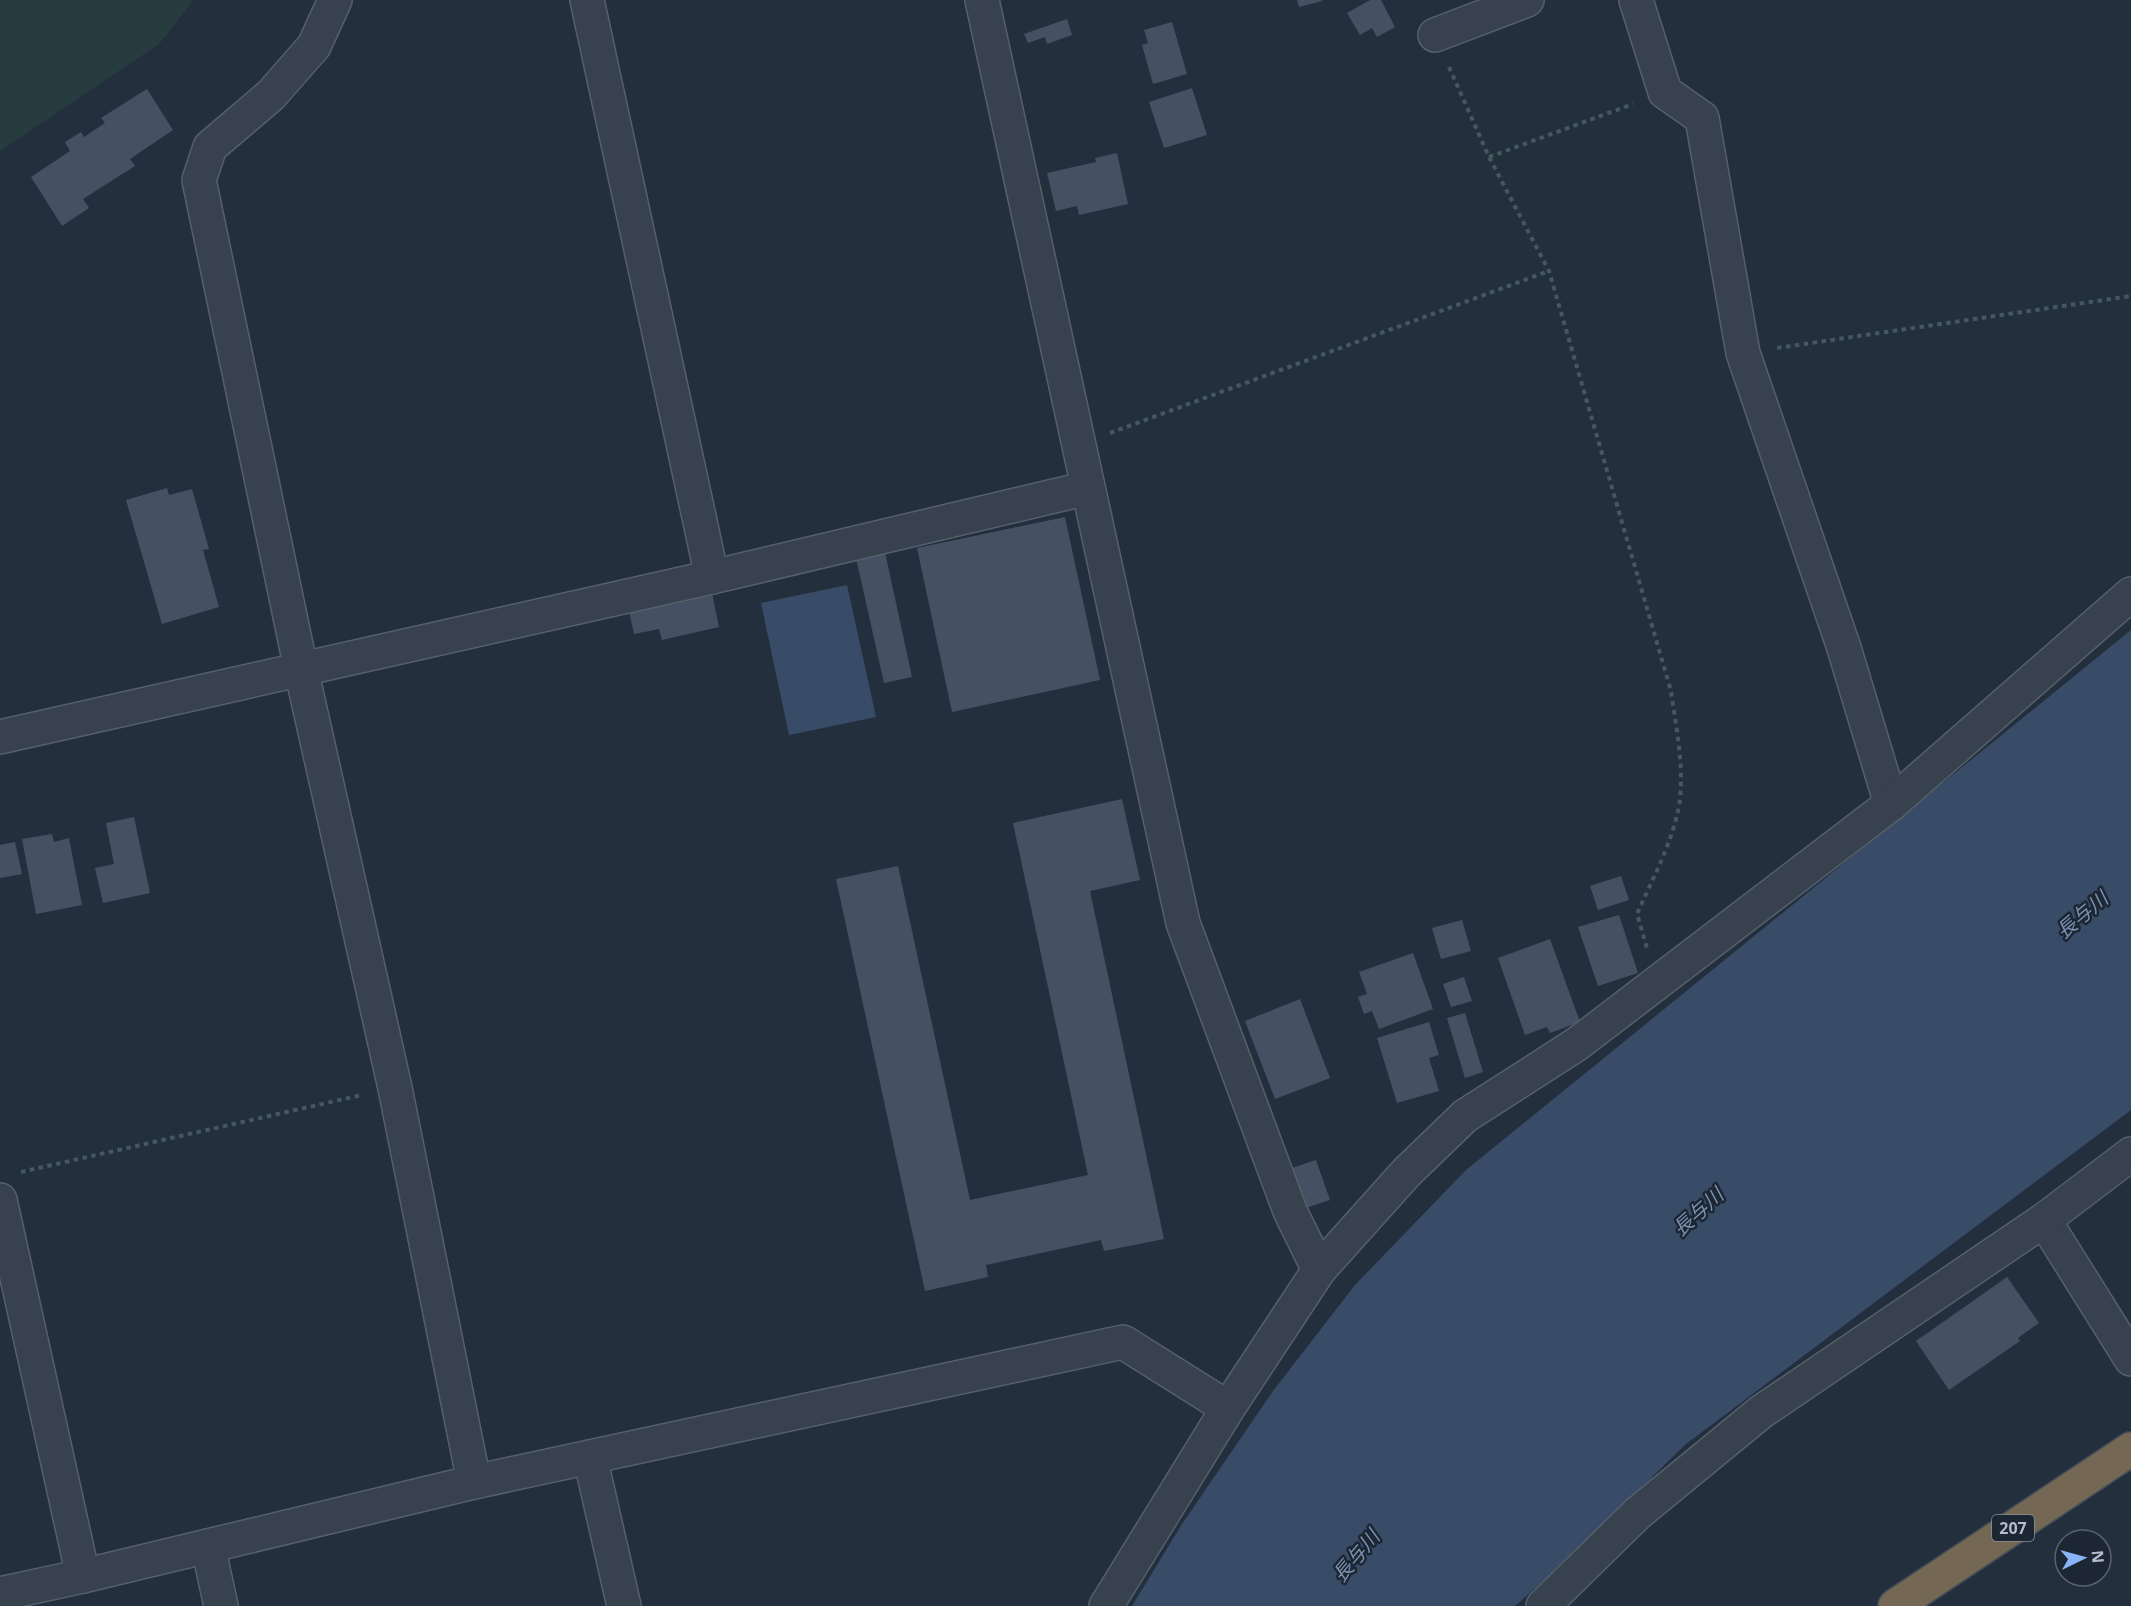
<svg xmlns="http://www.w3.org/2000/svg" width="2131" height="1606" font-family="'Noto Sans','Noto Sans JP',sans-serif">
<rect width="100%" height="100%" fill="#242f3e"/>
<path fill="#263c3f" d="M0,0H194L159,44L0,151Z"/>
<g fill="#394c67">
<path d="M847,585L876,717L789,735L761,603Z"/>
<path d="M2131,630V1110L1686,1444L1564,1563L1515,1606H1132L1182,1524L1273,1391L1355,1285L1466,1170Z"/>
</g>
<g fill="#455162">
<path d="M1297,0H1322V1L1299,7Z"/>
<path d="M1370,0H1381L1395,27L1377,37L1372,28L1360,35L1347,13Z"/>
<path d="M1067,19L1072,35L1047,44L1045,37L1028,43L1024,34Z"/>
<path d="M1172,22L1187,74L1153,84L1142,45L1148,43L1144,30Z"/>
<path d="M1192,88L1207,135L1164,148L1149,102Z"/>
<path d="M147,89L173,130L130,159L135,166L83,199L89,208L62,226L31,177L70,151L65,142L81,132L84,137L105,123L101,118Z"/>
<path d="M1117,153L1128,204L1079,215L1077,206L1056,211L1047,173L1096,162L1095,158Z"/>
<path d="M167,488L169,495L192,489L209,549L203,550L219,607L162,624L126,500Z"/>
<path d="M1065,517L1100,680L952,712L917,548Z"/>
<path d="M885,552L912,677L884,683L856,558Z"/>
<path d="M712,593L719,627L662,640L659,629L634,634L629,611Z"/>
<path d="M1122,799L1140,880L1090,891L1164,1239L1104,1251L1101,1240L986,1265L988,1277L925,1291L836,879L898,866L970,1200L1088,1175L1013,823Z"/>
<path d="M134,817L150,893L103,903L95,868L114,864L106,823Z"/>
<path d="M52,834L54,842L69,838L82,905L36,914L22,839Z"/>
<path d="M15,842L22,874L0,878V845Z"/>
<path d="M1621,876L1629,900L1598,910L1590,886Z"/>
<path d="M1619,915L1638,973L1598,986L1578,927Z"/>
<path d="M1462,920L1471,951L1441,959L1432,928Z"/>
<path d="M1550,939L1580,1022L1550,1033L1547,1027L1525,1035L1498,958Z"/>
<path d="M1413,953L1433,1009L1379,1029L1372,1011L1364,1014L1358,997L1367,994L1359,972Z"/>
<path d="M1464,977L1472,1001L1451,1007L1443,984Z"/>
<path d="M1300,999L1330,1078L1275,1099L1245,1021Z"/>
<path d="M1465,1013L1483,1072L1465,1078L1447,1018Z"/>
<path d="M1429,1022L1439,1055L1429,1058L1439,1091L1397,1103L1377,1038Z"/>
<path d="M1316,1160L1330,1200L1303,1209L1289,1169Z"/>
<path d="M2007,1277L2039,1323L2018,1338L2020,1341L1949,1390L1916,1341Z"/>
</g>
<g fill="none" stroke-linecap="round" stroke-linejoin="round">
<g stroke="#565f6c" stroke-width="36">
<g id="street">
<path d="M335,0L314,46L271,95L210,147L199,180L301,669L395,1088L474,1482"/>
<path d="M587,0L712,577"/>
<path d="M982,0L1183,923L1290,1211L1319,1270"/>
<path d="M1636,0L1665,92L1702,118L1743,353L1844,648L1891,804"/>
<path d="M1435,35L1527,0"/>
<path d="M0,737L712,577L1088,488"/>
<path d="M0,1200L83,1576"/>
<path d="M2044,1220L2131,1359"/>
<path d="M590,1457L624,1606"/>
<path d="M208,1546L221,1606"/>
<path d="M0,1594L83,1576L474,1482L1123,1342L1228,1408"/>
<path d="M1106,1606L1228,1408L1319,1270L1406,1173L1465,1116L1577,1044L1891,804L2131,594"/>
<path d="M1543,1606L1638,1513L1761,1412L2044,1220L2131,1154"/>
</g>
</g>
<g stroke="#434c59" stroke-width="36">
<path id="highway" d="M1895,1606L2131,1449"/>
</g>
<g stroke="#44595c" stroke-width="4" stroke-dasharray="4.5 4.5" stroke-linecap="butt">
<path d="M1449,67L1489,157L1549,271L1671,691C1676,727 1686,774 1678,811C1670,847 1652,880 1637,914L1647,948"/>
<path d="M1489,157L1633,104"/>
<path d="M1777,348L2131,296"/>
<path d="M1110,433L1549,271"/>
<path d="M21,1172L362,1095"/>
</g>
<use href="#street" stroke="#38414e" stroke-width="33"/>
<use href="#highway" stroke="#746855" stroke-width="33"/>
</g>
<g text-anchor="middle" stroke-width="5" stroke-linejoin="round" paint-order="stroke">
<rect fill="#1d2633" stroke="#878f9c" stroke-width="1.5" x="1992" y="1515" width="42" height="26" rx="4.5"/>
<g font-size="16" font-weight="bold" fill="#b4bcc9">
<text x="2013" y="1534">207</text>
</g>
<g font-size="20" font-style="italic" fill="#7c92b1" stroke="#1d2633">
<text transform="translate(2082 915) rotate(-40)" y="7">長与川</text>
<text transform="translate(1698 1212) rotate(-42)" y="7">長与川</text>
<text transform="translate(1356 1556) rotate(-50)" y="7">長与川</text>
</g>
</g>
<g transform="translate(2083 1558) rotate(85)"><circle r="28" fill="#1d2633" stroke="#59626f" stroke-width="1.5"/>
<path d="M0-4.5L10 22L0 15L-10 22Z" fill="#8ab4f8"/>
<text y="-9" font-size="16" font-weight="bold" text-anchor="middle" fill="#b4bcc9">N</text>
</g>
</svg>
